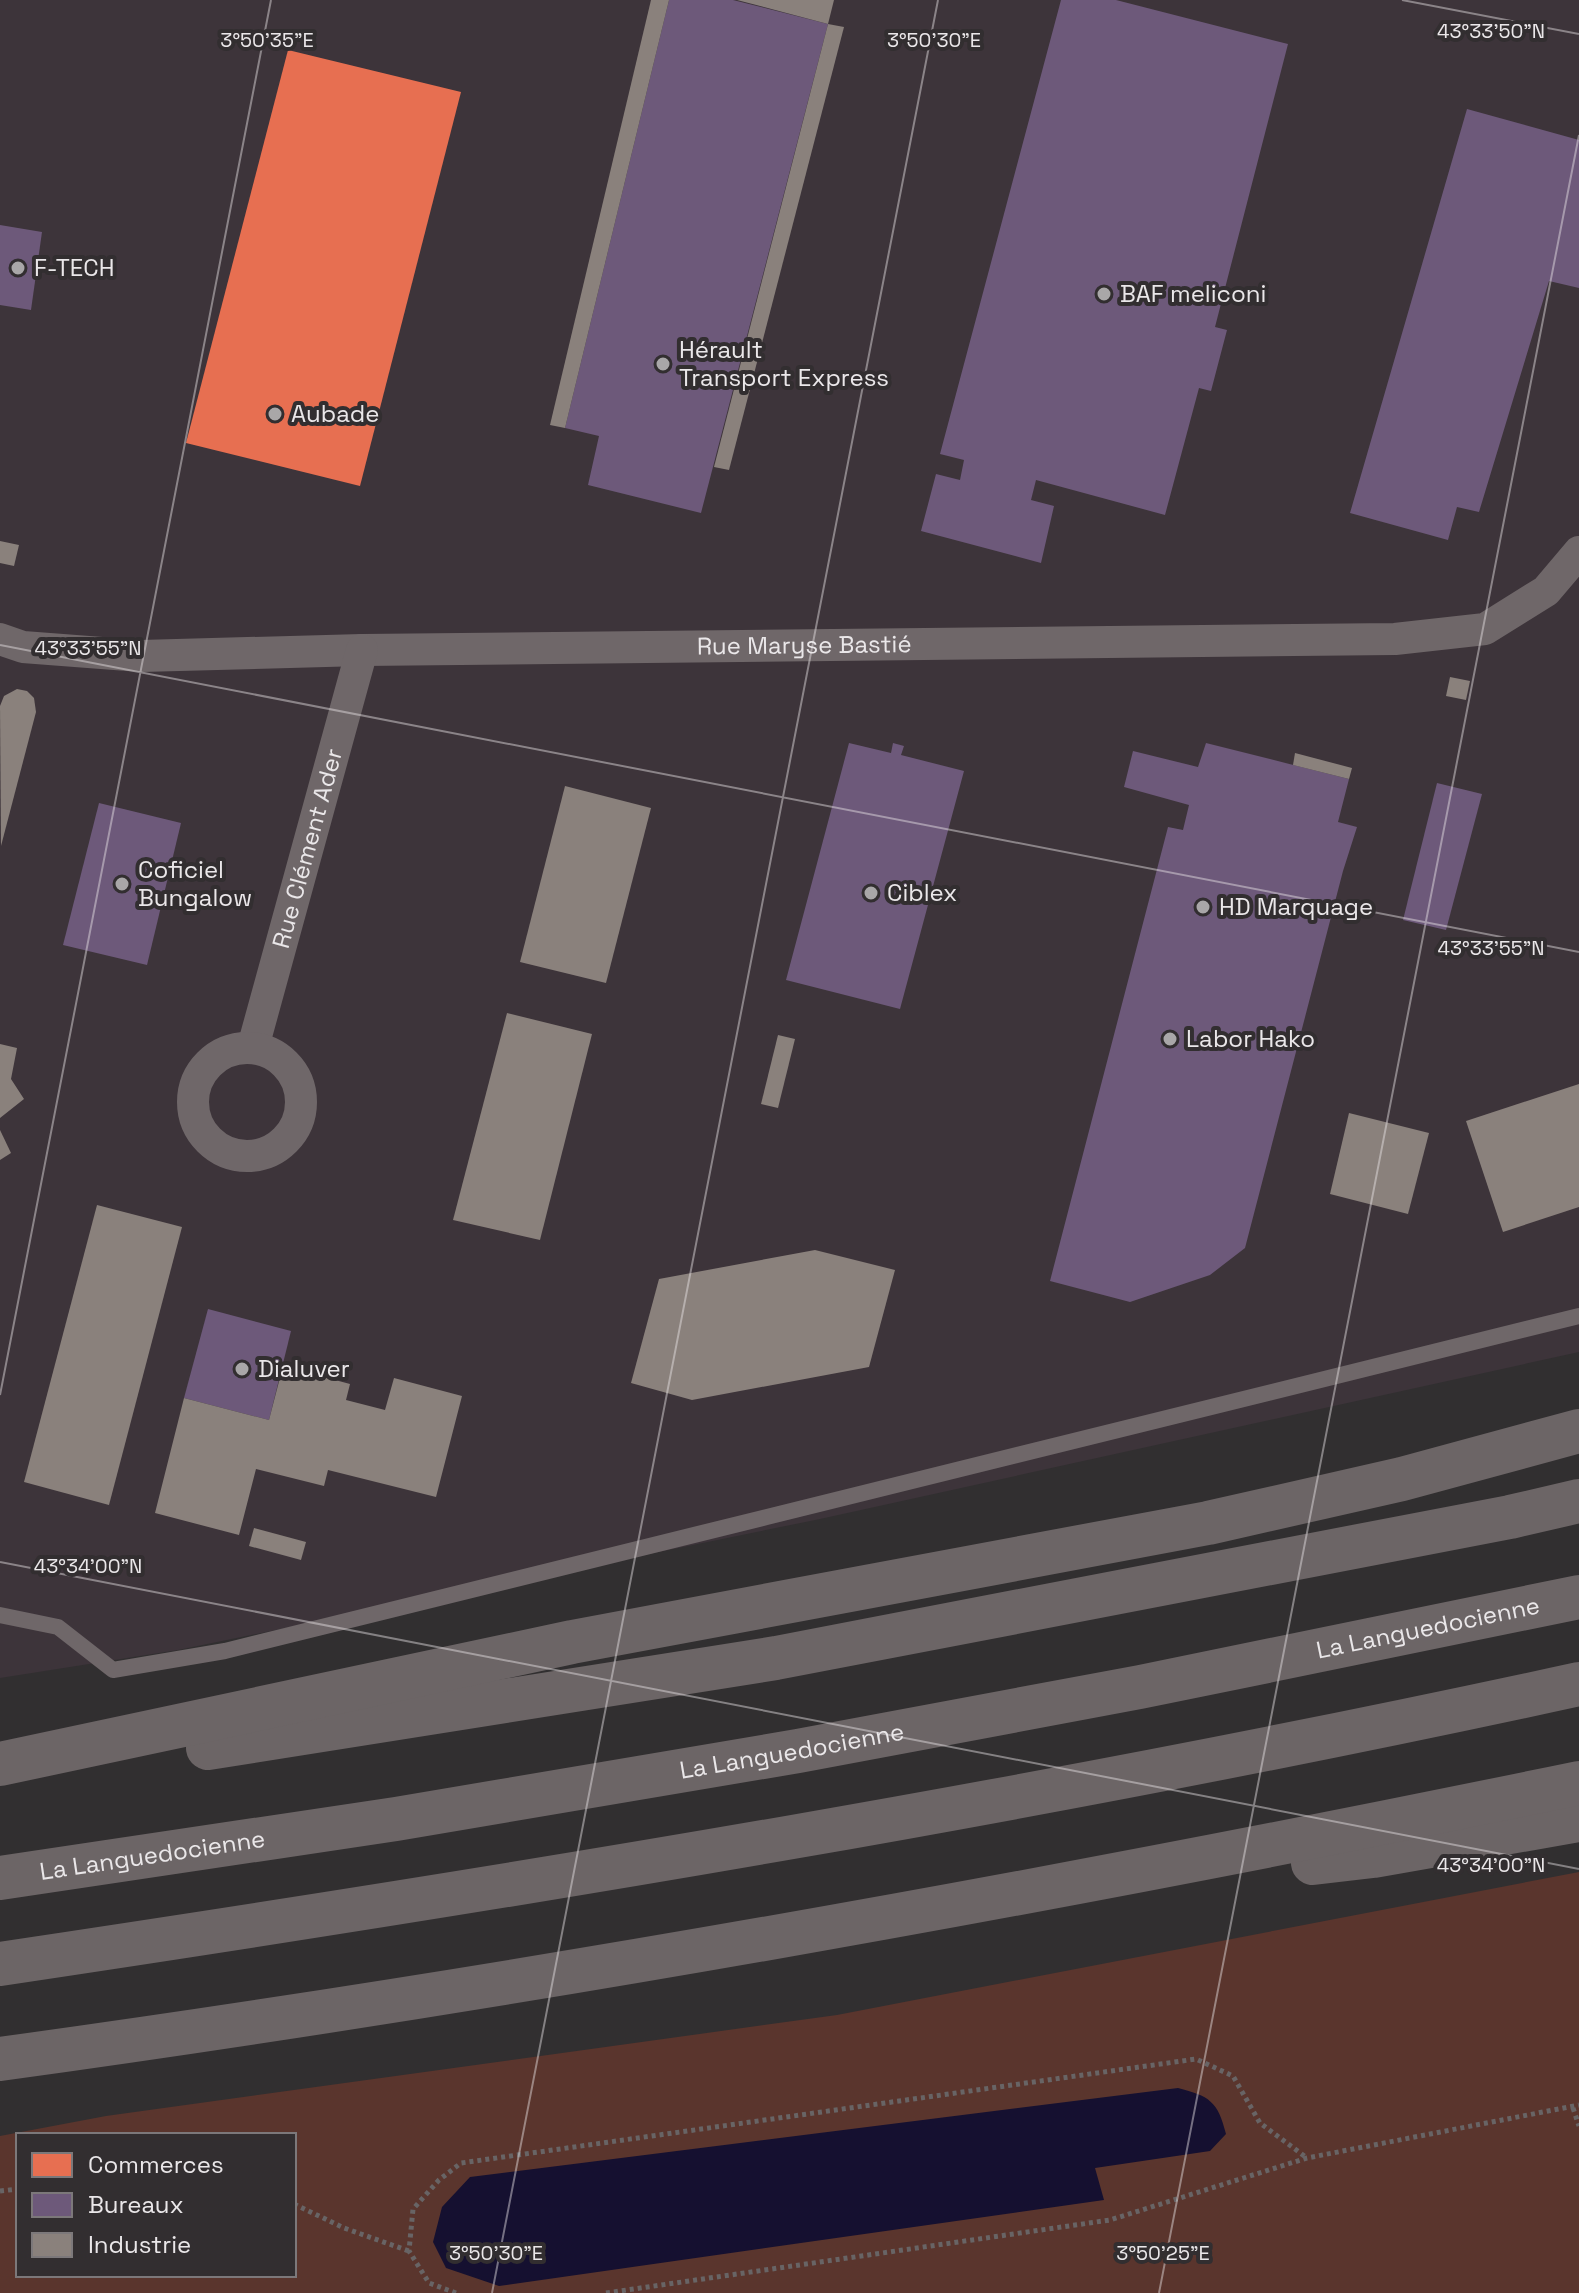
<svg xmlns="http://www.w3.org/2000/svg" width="1579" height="2293" font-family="'Space Grotesk',sans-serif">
<rect width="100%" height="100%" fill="#312f30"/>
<path fill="#3d343a" d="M0,0H1579V1352L820,1519L178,1650L0,1678Z"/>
<path fill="#5a352d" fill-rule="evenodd" d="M1579,1872V2293H0V2136L106,2116L837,2015ZM18,2135H294V2275H18Z"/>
<path fill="#151030" d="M1178,2088C1209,2096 1218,2101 1226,2134L1210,2151L1095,2168L1104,2200L499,2286L446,2268L433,2242L442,2207L470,2177Z"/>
<path fill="#e76f51" d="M288,50L461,92L360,486L186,443Z"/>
<g fill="#6d597a">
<path d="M669,0H733L828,24L701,513L588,485L599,436L565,428Z"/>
<path d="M1061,0H1116L1288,44L1215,327L1227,330L1211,391L1199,388L1165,515L1036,480L1031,500L1054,506L1041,563L921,531L936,474L960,480L964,460L940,454Z"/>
<path d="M1467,109L1579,140V288L1549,281L1479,512L1457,507L1448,540L1350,513Z"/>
<path d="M0,225L42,232L31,310L0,305Z"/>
<path d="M849,743L891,753L893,743L904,746L901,755L964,771L900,1009L786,980Z"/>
<path d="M1206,743L1349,779L1338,822L1357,827L1343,871L1245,1248L1210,1275L1130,1302L1050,1281L1168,827L1183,830L1189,805L1124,787L1133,751L1198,767Z"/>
<path d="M1437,783L1482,794L1446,930L1403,920Z"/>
<path d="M99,803L181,823L147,965L63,945Z"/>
<path d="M208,1309L291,1331L269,1420L184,1398Z"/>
</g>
<g fill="#8a817c">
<path d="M651,0H669L565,428L550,425Z"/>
<path d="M737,0H834L828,24Z"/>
<path d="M828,24L844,27L782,266L729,470L714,467Z"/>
<path d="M0,541L19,545L14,566L0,563Z"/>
<path d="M1450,677L1470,681L1466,700L1446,696Z"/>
<path d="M17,689L27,691L34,698L36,712L1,846L0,706L4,696Z"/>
<path d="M1295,753L1352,768L1349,779L1293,765Z"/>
<path d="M565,786L651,808L606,983L520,962Z"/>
<path d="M507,1013L592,1034L540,1240L453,1220Z"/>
<path d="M778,1035L795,1039L778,1108L761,1104Z"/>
<path d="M0,1044L17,1048L11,1079L24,1099L0,1118Z"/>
<path d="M1579,1084V1207L1503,1232L1466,1121Z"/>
<path d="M1349,1113L1429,1133L1408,1214L1330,1194Z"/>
<path d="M0,1130L11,1153L0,1160Z"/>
<path d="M97,1205L182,1227L109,1505L24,1482Z"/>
<path d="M815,1250L895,1270L869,1367L692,1400L631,1383L659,1279Z"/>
<path d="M283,1366L350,1384L346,1400L385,1410L394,1378L462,1396L436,1497L328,1470L324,1486L256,1469L239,1535L155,1513L184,1398L269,1420Z"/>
<path d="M254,1528L306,1542L301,1560L249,1546Z"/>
</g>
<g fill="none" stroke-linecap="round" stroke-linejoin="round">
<g stroke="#686465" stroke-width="5" stroke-dasharray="4 4" stroke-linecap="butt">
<path d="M1573,2108L1579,2126"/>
<path d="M0,2191L18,2189"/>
<path d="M294,2204L344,2228L409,2251"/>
<path d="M456,2293L429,2283L409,2251L413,2209L439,2180L461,2163L1196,2059L1233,2076L1260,2123L1307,2158"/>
<path d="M606,2293L1110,2220L1307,2158L1579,2105"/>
</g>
<path stroke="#6f6769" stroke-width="16" d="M0,1615L58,1627L113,1670L225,1651L1579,1316"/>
<g stroke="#6f6769" stroke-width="32">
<path id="s1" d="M0,639L23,647L141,656L362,650L1395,639L1485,629L1546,591L1579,552"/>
<path id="s2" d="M253,1047L362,650"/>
<circle cx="247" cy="1102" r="54"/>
</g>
<g stroke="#6c6566" stroke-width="44">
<path d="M208,1748L776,1658L1510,1517L1579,1501"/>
<path d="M0,1764L572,1642L1208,1523L1402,1479L1579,1431"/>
<path d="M1313,1863L1373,1856L1579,1820"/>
<path id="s3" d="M0,1878L396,1819L798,1751L1140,1687L1579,1597"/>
<path d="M0,1964C529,1885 1056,1798 1579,1684"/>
<path d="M0,2059C530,1986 1056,1891 1579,1783"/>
</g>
</g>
<path fill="none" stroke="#eae7e9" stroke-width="2" stroke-opacity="0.45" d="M1402,0L1579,34M0,645L1579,952M0,1395L271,0M0,1562L1579,1869M492,2293L938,0M1159,2293L1579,135"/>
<g fill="#a9a7a8" stroke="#322e30" stroke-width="3">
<circle cx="18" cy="268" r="8"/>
<circle cx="1104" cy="294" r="8"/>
<circle cx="663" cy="364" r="8"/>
<circle cx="275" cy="414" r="8"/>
<circle cx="122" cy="884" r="8"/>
<circle cx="871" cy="893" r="8"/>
<circle cx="1203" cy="907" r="8"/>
<circle cx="1170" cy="1039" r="8"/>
<circle cx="242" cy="1369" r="8"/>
</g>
<g text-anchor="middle" stroke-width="8" stroke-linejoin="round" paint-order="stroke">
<g font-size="24" fill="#eae7e9" stroke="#322e30" text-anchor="start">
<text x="34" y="276">F-TECH</text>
<text x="1120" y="302">BAF meliconi</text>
<text x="679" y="358">Hérault<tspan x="679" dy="28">Transport Express</tspan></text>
<text x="291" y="422">Aubade</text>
<text x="138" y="878">Coficiel<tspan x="138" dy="28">Bungalow</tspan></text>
<text x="887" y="901">Ciblex</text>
<text x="1219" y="915">HD Marquage</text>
<text x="1186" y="1047">Labor Hako</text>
<text x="258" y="1377">Dialuver</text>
</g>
<g font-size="24" fill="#eae7e9" stroke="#322e30">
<text dy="8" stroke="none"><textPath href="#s1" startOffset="806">Rue Maryse Bastié</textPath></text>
<text dy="8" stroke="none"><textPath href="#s2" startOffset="206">Rue Clément Ader</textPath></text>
<text dy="8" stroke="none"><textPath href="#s3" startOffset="1450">La Languedocienne</textPath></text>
<text dy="8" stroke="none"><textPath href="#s3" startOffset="802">La Languedocienne</textPath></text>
<text dy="8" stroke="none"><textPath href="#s3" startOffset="154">La Languedocienne</textPath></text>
</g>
</g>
<g font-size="20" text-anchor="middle" fill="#eae7e9" stroke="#322e30" stroke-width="8" stroke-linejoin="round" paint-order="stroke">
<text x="1491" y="38">43°33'50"N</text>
<text x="267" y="47">3°50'35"E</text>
<text x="934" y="47">3°50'30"E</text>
<text x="88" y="655">43°33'55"N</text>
<text x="1491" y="955">43°33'55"N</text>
<text x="88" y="1573">43°34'00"N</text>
<text x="1491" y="1872">43°34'00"N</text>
<text x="496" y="2260">3°50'30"E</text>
<text x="1163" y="2260">3°50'25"E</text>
</g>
<rect x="16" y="2133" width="280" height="144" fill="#322e30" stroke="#7c787a" stroke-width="2"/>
<rect x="32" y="2153" width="40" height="24" fill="#e76f51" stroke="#7c787a" stroke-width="2"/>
<text x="88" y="2173" font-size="24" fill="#eae7e9">Commerces</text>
<rect x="32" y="2193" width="40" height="24" fill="#6d597a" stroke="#7c787a" stroke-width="2"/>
<text x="88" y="2213" font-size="24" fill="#eae7e9">Bureaux</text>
<rect x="32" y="2233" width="40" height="24" fill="#8a817c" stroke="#7c787a" stroke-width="2"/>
<text x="88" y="2253" font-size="24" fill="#eae7e9">Industrie</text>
</svg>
